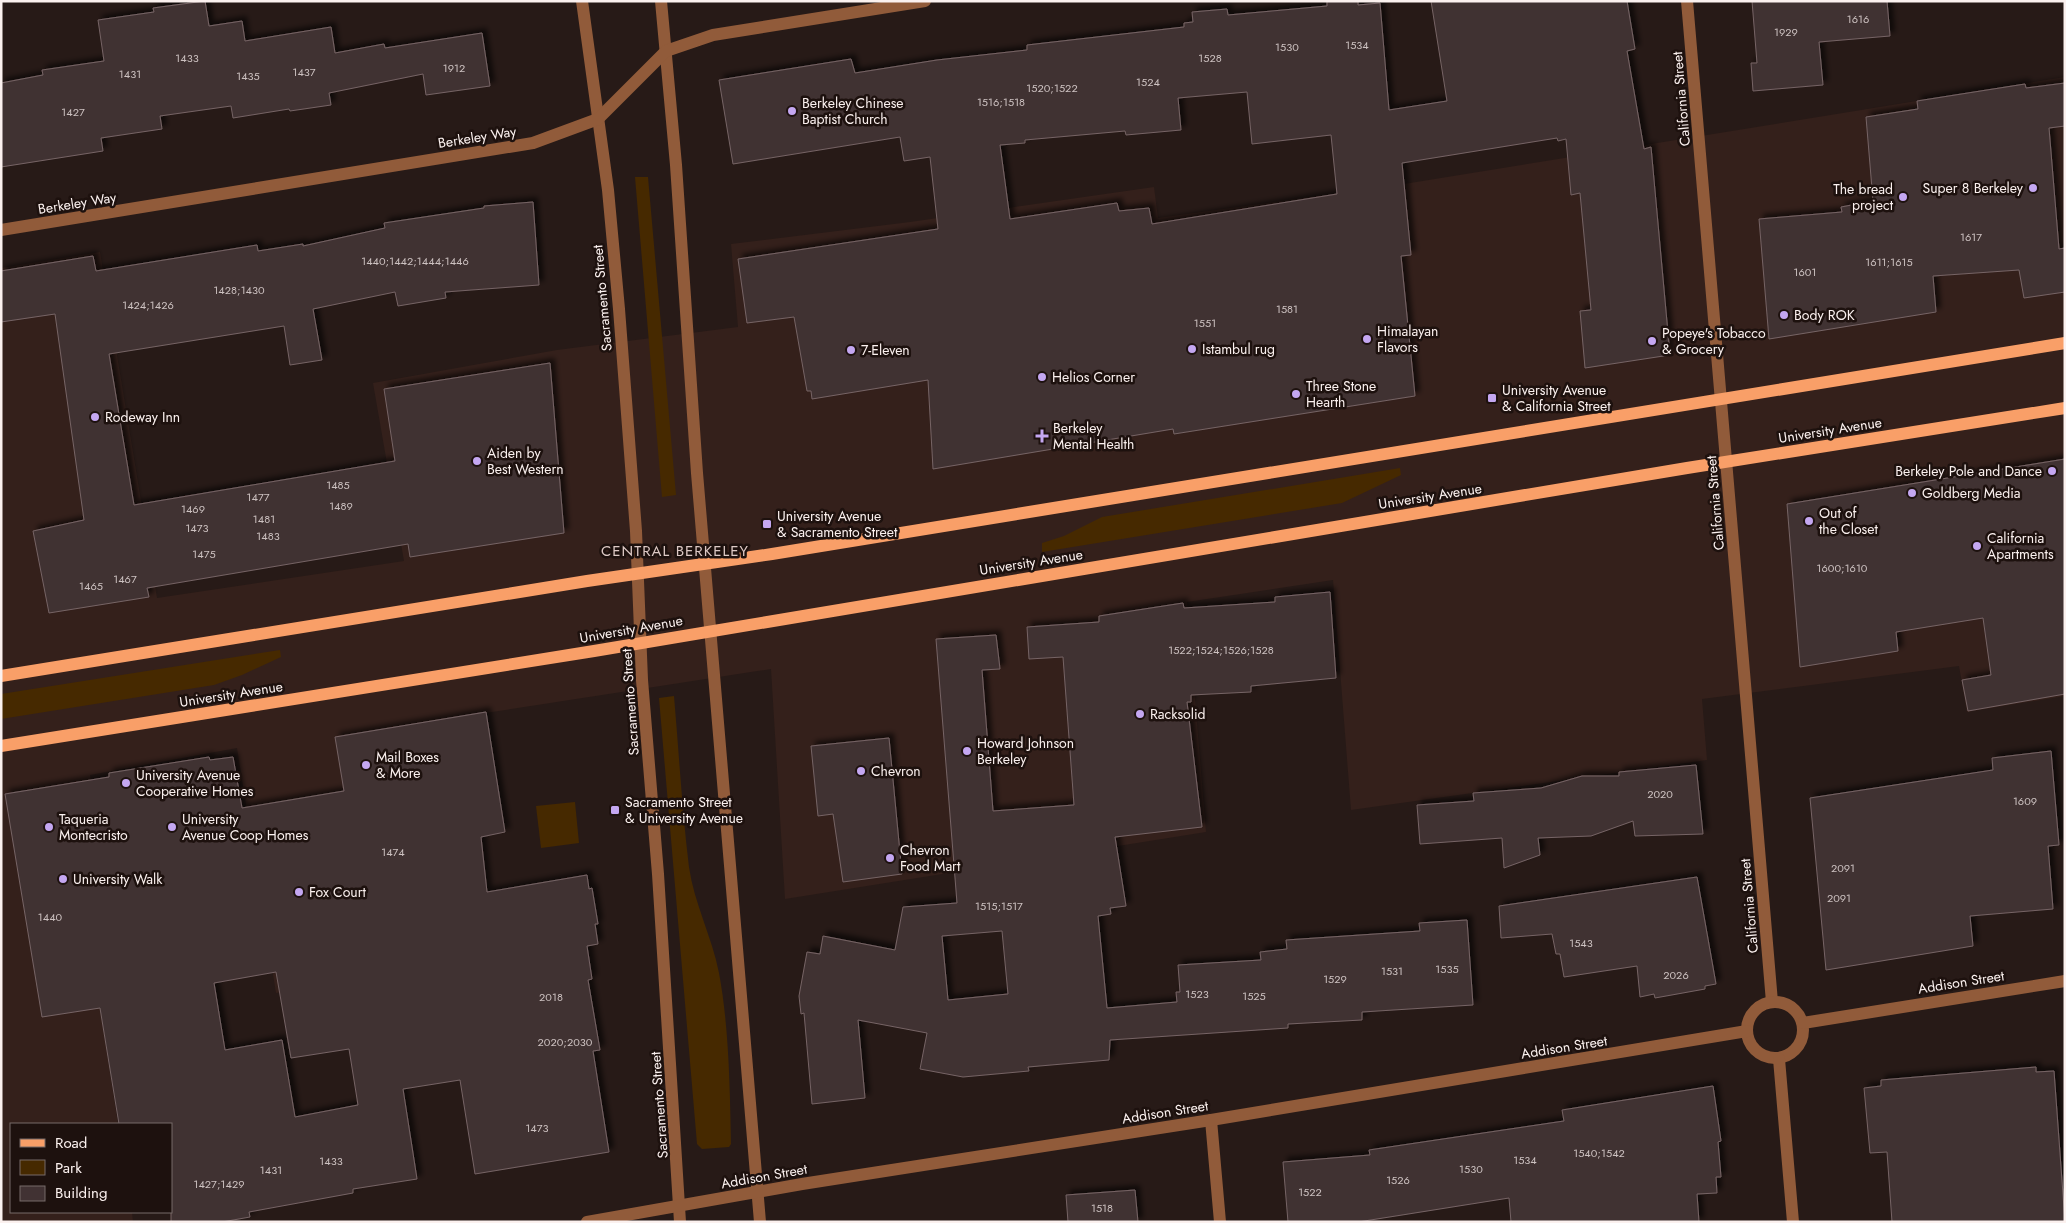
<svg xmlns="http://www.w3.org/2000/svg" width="2066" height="1223" font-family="Jost,sans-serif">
<defs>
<filter id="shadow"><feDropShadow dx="4.5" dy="-4.5" stdDeviation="2.5" flood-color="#0009"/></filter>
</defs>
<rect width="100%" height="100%" fill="#271a17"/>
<path fill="#34201b" d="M2065,77V696L1967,712L1959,666L1702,699L1707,760L1351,810L1333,580L1187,602L1206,832L785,899L771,669L401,726L439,966L276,993L237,748L90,775L128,1003L100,1008L118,1124H11V1212H132L133,1222H1V268L100,252L157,598L404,561L373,383L557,350L738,327L731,244L910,222L1154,187L1158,218L1404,184Z"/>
<g fill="#462900">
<path d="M635,177H648L676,495L662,497Z"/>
<path d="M1400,468L1401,475L1342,503L1042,552V543L1064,536L1102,517Z"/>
<path d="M280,650L281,657L242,675L214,685L1,719V694Z"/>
<path d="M674,696C679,753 682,810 689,867C694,903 712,937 719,973C729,1026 730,1090 731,1144L729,1147L702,1149L697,1144L659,698Z"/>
<path d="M575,802L579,843L541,848L536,806Z"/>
</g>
<g fill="#413233" stroke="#766465" fill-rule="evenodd" filter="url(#shadow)">
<path d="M205,1L209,26L242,21L245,41L331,27L335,53L384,44L385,48L482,33L490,86L426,95L423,74L329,93L331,105L290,111L289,109L233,118L231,106L160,116L162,129L101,138L103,151L1,167V83L43,75L42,70L104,61L98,20L154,12L153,8Z"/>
<path d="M1327,1H1358V5L1380,3L1389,110L1447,101L1431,1H1627L1635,49L1627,51L1644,149L1651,147L1670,355L1585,368L1580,311L1591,310L1580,193L1571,195L1566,139L1558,141L1557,138L1402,163L1411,255L1401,256L1415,396L1174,434L1173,429L933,469L928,380L812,399L811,391H807L794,317L747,323L738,259L938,229L930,157L904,161L900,137L733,164L719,80L851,59L855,73L937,60L1027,50V45L1184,27V23L1193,22L1192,12L1227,9L1228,15L1327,6ZM1247,92L1252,144L1331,135L1337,194L1152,224L1149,208L1119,211L1117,203L1010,219L1000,145L1025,143V140L1125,131L1126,135L1181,130L1178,98Z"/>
<path d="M1752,1H1887L1890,36L1819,42L1823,85L1753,91L1751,63H1757Z"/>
<path d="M2065,83V126L2049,128L2059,249L2065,248V292L2024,298L2019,270L1933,276L1936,312L1769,339L1759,219L1842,212L1841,207L1873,201L1866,117L1918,109L1917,101L2025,84L2026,88Z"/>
<path d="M533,202L539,285L445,292L446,298L398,306L395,292L313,309L322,360L290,365L284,326L109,354L134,505L395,461L384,389L550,363L564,533L410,557L408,544L147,588L149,597L49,613L33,531L84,520L55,314L1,322V271L93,256L96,271L257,245L258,251L303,244V246L385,228L384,223L484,208V206Z"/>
<path d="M2065,459V694L1968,711L1962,680L1991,675L1983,618L1896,632L1898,651L1800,667L1787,504Z"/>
<path d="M1330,592L1336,678L1251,686V692L1191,695V702H1187L1202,827L1115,837L1126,906L1110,908L1111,914L1098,916L1107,1008L1177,1002L1176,992H1180L1178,965L1261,960L1260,952L1287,949L1286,940L1420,931L1419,923L1467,920L1473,1005L1362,1012V1020L1288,1024V1028L1110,1040L1109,1060L1028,1067L1029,1071L963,1077L920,1069L927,1033L858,1020L865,1098L812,1104L804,1013L801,1014L799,996L807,952L820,954L823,936L895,950L903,907L957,903L936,639L996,635L1000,669L982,670L993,811L1074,805L1063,657L1029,659L1027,627L1099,622V616L1183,603L1184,608L1275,602V597ZM1002,931L1008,994L948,1000L942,936Z"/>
<path d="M486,712L505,832L481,837L487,892L587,875L589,889L592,888L598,924H595L598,944L587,946L592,979L588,980L600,1050L593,1051L609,1152L475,1174L460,1080L403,1089L417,1179L353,1189V1193L249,1212L250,1217L222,1222H171V1124H119L100,1008L42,1017L5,794L109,777V773L209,757L210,760L233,757L242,808L344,791L335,737ZM276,972L291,1058L349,1049L358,1105L295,1117L282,1040L225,1050L214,983Z"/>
<path d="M889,738L902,874L843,882L833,814L818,816L811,746Z"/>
<path d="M2051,751L2059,845L2048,846L2053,909L1970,916L1973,946L1826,970L1810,798L1993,770L1992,758Z"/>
<path d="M1696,765L1703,834L1635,836L1633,821L1591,836L1538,838L1540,855L1504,868L1502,838L1420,844L1417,805L1474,801L1473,793L1541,788L1582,776H1619V772Z"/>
<path d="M1697,877L1716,984L1705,986V989L1655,998L1654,994L1640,997L1637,966L1564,977L1560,954H1556L1552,934L1501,938L1499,906Z"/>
<path d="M2036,1067V1072L2054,1071L2065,1222H1892L1887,1152L1870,1153L1864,1088L1881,1086V1080Z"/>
<path d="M1713,1086L1721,1141L1718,1142L1721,1177H1716L1717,1193L1697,1194L1699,1222H1511L1509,1198L1358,1222H1288L1283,1162L1370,1155L1369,1150L1564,1121L1562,1110Z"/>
<path d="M1135,1190L1138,1222H1068L1066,1195Z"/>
</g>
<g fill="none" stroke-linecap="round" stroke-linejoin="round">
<g stroke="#915b3a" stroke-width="12">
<path d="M582,1L608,190L619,309L636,531L642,680L658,874L680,1222"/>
<path d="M661,1L676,165L697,473L760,1222"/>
<path d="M1687,1L1772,1002"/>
<path d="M1,230L533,143L598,119L666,51L713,35L925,1"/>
<circle cx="1775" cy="1030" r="28"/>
<path d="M1803,1023L2065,981"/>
<path d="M1779,1059L1793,1222"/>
<path d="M1211,1120L1220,1222"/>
<path d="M587,1222L802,1184L1211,1120L1747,1031"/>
</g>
<g stroke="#f99f68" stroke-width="12">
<path d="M1,676L587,581L772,554L2065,343"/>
<path d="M1,746L594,651L1687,468L2065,408"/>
</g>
</g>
<g fill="#c4a7f1" stroke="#1d110e" stroke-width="2">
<circle cx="792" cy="111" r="5"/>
<circle cx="2033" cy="188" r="5"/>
<circle cx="1903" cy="197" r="5"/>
<circle cx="1784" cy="315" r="5"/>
<circle cx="1367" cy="339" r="5"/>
<circle cx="1652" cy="341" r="5"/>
<circle cx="1192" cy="349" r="5"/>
<circle cx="851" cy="350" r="5"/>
<circle cx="1042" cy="377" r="5"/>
<circle cx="1296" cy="394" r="5"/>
<rect x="1487" y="393" width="10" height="10" rx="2.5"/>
<circle cx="95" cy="417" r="5"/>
<path d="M1039.5 428.5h5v5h5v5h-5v5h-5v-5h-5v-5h5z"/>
<circle cx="477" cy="461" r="5"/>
<circle cx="2052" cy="471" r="5"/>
<circle cx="1912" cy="493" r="5"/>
<circle cx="1809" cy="521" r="5"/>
<rect x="762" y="519" width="10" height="10" rx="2.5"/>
<circle cx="1977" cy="546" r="5"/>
<circle cx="1140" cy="714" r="5"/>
<circle cx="967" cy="751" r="5"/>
<circle cx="366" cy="765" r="5"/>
<circle cx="861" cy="771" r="5"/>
<circle cx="126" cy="783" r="5"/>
<rect x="610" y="805" width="10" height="10" rx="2.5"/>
<circle cx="49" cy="827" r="5"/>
<circle cx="172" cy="827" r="5"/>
<circle cx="890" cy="858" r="5"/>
<circle cx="63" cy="879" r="5"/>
<circle cx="299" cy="892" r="5"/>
</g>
<g text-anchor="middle" stroke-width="5" stroke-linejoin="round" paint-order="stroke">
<g font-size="11" fill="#ccc1c0">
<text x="1858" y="23">1616</text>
<text x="1786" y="36">1929</text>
<text x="1357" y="49">1534</text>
<text x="1287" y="51">1530</text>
<text x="187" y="62">1433</text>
<text x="1210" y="62">1528</text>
<text x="454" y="72">1912</text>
<text x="304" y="76">1437</text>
<text x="130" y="78">1431</text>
<text x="248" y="80">1435</text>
<text x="1148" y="86">1524</text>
<text x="1052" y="92">1520;1522</text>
<text x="1001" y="106">1516;1518</text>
<text x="73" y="116">1427</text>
<text x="1971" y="241">1617</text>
<text x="415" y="265">1440;1442;1444;1446</text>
<text x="1889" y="266">1611;1615</text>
<text x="1805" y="276">1601</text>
<text x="239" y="294">1428;1430</text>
<text x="148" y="309">1424;1426</text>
<text x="1287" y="313">1581</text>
<text x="1205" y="327">1551</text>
<text x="338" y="489">1485</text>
<text x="258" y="501">1477</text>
<text x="341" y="510">1489</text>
<text x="193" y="513">1469</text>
<text x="264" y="523">1481</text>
<text x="197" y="532">1473</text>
<text x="268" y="540">1483</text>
<text x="204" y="558">1475</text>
<text x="1842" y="572">1600;1610</text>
<text x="125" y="583">1467</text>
<text x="91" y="590">1465</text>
<text x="1221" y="654">1522;1524;1526;1528</text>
<text x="1660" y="798">2020</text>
<text x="2025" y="805">1609</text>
<text x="393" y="856">1474</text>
<text x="1843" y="872">2091</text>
<text x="1839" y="902">2091</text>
<text x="999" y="910">1515;1517</text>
<text x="50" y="921">1440</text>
<text x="1581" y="947">1543</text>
<text x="1447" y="973">1535</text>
<text x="1392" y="975">1531</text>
<text x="1676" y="979">2026</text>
<text x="1335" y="983">1529</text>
<text x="1197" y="998">1523</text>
<text x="1254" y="1000">1525</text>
<text x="551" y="1001">2018</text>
<text x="565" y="1046">2020;2030</text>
<text x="537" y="1132">1473</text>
<text x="1599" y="1157">1540;1542</text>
<text x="1525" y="1164">1534</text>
<text x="331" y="1165">1433</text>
<text x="1471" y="1173">1530</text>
<text x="271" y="1174">1431</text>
<text x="1398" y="1184">1526</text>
<text x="219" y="1188">1427;1429</text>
<text x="1310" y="1196">1522</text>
<text x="1102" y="1212">1518</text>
</g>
<g font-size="14" fill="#fbf1ef" stroke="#1d110e">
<text transform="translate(1681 99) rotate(-95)" y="5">California Street</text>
<text transform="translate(477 137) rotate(-9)" y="5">Berkeley Way</text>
<text transform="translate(77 203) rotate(-9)" y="5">Berkeley Way</text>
<text transform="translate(602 298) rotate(-95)" y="5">Sacramento Street</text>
<text transform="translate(1830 430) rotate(-9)" y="5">University Avenue</text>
<text transform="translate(1430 496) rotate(-9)" y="5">University Avenue</text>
<text transform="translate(1715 503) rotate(-95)" y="5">California Street</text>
<text transform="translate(1031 562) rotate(-9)" y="5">University Avenue</text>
<text transform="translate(631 629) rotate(-10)" y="5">University Avenue</text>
<text transform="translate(231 694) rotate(-9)" y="5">University Avenue</text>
<text transform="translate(630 702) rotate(-94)" y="5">Sacramento Street</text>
<text transform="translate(1749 906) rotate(-95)" y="5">California Street</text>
<text transform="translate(1961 982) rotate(-9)" y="5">Addison Street</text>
<text transform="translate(1564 1047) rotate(-9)" y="5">Addison Street</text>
<text transform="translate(659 1105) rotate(-94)" y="5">Sacramento Street</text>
<text transform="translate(1165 1112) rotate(-9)" y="5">Addison Street</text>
<text transform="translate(764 1176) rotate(-10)" y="5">Addison Street</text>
</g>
<g font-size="14" fill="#fbf1ef" stroke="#1d110e" text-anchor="start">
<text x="802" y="108">Berkeley Chinese<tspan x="802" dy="16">Baptist Church</tspan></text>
<text x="2023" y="193" text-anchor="end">Super 8 Berkeley</text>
<text x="1893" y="194" text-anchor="end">The bread<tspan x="1893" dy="16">project</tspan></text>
<text x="1794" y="320">Body ROK</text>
<text x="1377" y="336">Himalayan<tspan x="1377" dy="16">Flavors</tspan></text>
<text x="1662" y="338">Popeye's Tobacco<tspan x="1662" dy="16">&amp; Grocery</tspan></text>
<text x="1202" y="354">Istambul rug</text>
<text x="861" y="355">7-Eleven</text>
<text x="1052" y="382">Helios Corner</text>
<text x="1306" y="391">Three Stone<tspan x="1306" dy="16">Hearth</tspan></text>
<text x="1502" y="395">University Avenue<tspan x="1502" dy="16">&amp; California Street</tspan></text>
<text x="105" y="422">Rodeway Inn</text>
<text x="1053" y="433">Berkeley<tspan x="1053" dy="16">Mental Health</tspan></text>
<text x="487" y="458">Aiden by<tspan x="487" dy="16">Best Western</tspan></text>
<text x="2042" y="476" text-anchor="end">Berkeley Pole and Dance</text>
<text x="1922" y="498">Goldberg Media</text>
<text x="1819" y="518">Out of<tspan x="1819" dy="16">the Closet</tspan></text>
<text x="777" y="521">University Avenue<tspan x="777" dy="16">&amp; Sacramento Street</tspan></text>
<text x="1987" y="543">California<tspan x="1987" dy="16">Apartments</tspan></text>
<text x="1150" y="719">Racksolid</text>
<text x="977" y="748">Howard Johnson<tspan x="977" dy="16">Berkeley</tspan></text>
<text x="376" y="762">Mail Boxes<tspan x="376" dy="16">&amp; More</tspan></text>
<text x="871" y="776">Chevron</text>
<text x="136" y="780">University Avenue<tspan x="136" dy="16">Cooperative Homes</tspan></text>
<text x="625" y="807">Sacramento Street<tspan x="625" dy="16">&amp; University Avenue</tspan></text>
<text x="59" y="824">Taqueria<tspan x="59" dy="16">Montecristo</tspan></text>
<text x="182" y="824">University<tspan x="182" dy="16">Avenue Coop Homes</tspan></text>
<text x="900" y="855">Chevron<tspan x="900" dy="16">Food Mart</tspan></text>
<text x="73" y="884">University Walk</text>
<text x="309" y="897">Fox Court</text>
</g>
<g font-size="15" letter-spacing="1" fill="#ddc9c5" stroke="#1d110e">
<text x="675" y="556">CENTRAL BERKELEY</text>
</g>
</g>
<rect width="2066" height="1223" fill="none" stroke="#fbf1ef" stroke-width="5"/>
<rect x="10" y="1123" width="162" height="90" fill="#1d110e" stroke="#766b68"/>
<rect x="20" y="1139" width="25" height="8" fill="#f99f68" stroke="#766b68"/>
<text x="55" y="1148" font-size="15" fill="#fbf1ef">Road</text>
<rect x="20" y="1160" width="25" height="15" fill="#462900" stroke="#766b68"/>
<text x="55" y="1173" font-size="15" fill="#fbf1ef">Park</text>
<rect x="20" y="1186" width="25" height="15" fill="#413233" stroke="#766b68"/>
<text x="55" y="1198" font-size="15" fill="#fbf1ef">Building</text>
</svg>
